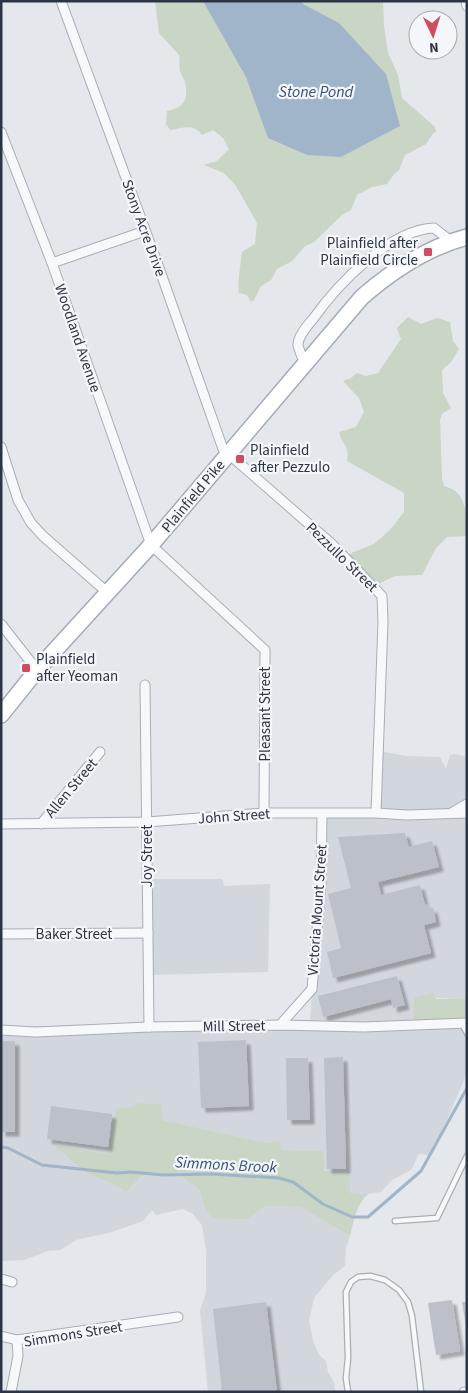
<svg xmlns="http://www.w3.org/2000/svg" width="468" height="1393" font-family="'Source Sans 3',sans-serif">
<defs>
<filter id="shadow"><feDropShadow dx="4.5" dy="4.5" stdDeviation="1" flood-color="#0004"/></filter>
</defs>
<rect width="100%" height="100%" fill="#e4e7eb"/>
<g fill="#d2d6dd">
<path d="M379,751L406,756L440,757L446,769L450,755L455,754L467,757V998H414L467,1024V1073L432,1155L419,1154L411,1170L392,1180L381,1192L368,1194L350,1193L323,1171L322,1151L282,1150L279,1141L268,1143L167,1121L163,1120L160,1104L137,1103L108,1154L57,1145L87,1173L113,1184L126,1192L144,1174L179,1175L199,1189L205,1208L248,1219L265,1206L300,1207L350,1236L346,1248L345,1266L333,1275L314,1298L309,1321L314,1344L320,1356L326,1361L328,1372L334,1382L335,1392H208L200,1310L206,1293V1251L202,1225L193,1214L183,1209L156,1215L152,1210L143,1221L112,1232L76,1240L61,1250L48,1251L24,1260L1,1261V1027L310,1020L321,882L322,814L375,813Z"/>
<path d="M149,879H222L224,886L270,884L268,972L148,975Z"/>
</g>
<g fill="#c9d5c5">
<path d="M155,1H383L384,26L388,53L398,75L402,98L435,127L436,133L434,132L426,144L405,155L399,170L394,174L387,184L372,187L357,195L351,210L342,215L314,242L305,246L292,261L277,269L271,280L261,286L254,300L251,302L247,295L239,293C237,285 241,262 242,252L255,244L257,223L236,186L224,173L204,165L217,161L229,149L223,138L213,130L202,135C194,123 182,128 170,130L166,124L167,111C184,108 189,100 185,82C184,78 181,75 180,71C179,66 180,60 179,55L159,33Z"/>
<path d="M408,317L421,324L437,318L450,322L453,341L459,349L451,362L442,370L443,393L451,408L442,414L440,420L442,479L444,486C448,487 452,489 455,491C468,501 467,523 467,536L447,537L436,548L422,575L395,576L374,586L344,556L374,544L390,530L404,512V493L347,461C351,446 341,444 339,432L356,427L364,412L359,398L343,381L351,378L357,373L366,376L378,373L401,339L397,328Z"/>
<path d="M433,993L436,999L467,998V1024L416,1023L413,1021L414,998Z"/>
<path d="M137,1103L161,1104L163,1120L167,1121L268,1143L279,1140L282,1150L323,1151L324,1171H349L350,1193L368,1194C356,1205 354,1220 350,1236L300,1207L265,1206L248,1219L214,1218L205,1208L199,1189L179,1175L144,1174L126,1192L113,1184L87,1173L56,1147L57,1145L108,1154L116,1109L133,1107Z"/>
</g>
<path fill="#a0b5ca" d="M203,1H301L303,4L339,23L386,74L400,126L341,157L307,155L268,138L246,77Z"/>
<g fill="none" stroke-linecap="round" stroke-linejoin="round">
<path stroke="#a0b5ca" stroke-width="3" d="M1,1147L8,1148L42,1165L117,1173L131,1172L163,1175L211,1174L279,1178L293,1182L323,1204L352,1217H368L421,1171L467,1088"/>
</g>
<g fill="#bbc0c9" filter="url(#shadow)">
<path d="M405,833L409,847L432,841L439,867L378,882L381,895L420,885L425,905L428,904L429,909L433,908L436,922L424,925L431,953L333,978L327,952L341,948L328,894L351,888L338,837Z"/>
<path d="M397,976L405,1005L393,1008L391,999L323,1017L318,996Z"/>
<path d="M246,1040L249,1106L201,1108L198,1042Z"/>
<rect x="1" y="1041" width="14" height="91"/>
<path d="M343,1057L346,1169H327L324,1058Z"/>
<path d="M286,1058H308L310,1120H287Z"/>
<path d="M51,1106L112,1114L108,1147L47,1139Z"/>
<path d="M452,1300L460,1351L436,1355L428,1303Z"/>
<path d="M266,1302L277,1392H222L213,1309Z"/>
<path d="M462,1302H467V1326L466,1327Z"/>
</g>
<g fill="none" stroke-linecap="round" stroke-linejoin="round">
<g stroke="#a9aeb6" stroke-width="7">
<g id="lane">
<path d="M462,1024L467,1033"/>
<path d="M395,1221L437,1218L467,1156"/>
<path d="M348,1392L346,1378L348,1358L346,1292L351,1282L358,1277L370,1276L385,1280L399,1290L408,1302L412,1316L421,1392"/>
</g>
</g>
<g stroke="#a9aeb6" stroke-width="11">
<g id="street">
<path d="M61,1L158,265L223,449L333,545L382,596L383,622L376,813"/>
<path d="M466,1L467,6"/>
<path d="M1,132L52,263L151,545L265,650L264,813"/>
<path d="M52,263L145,231"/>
<path d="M305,364C303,358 299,351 298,345C298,336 307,326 313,319C338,284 389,230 434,228L452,242"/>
<path d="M1,447L18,500L31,523L43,536L108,593"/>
<path d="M1,624L37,670"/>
<path d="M145,685L149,1027"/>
<path d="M453,812L467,804"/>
<path d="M1,824L147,822L264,813H376L407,815L467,813"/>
<path d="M41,824L100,752"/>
<path d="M1,934L148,933"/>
<path d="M280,1025L312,989L321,883L322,814"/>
<path d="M1,1030L36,1032L149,1027L280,1025L364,1027L467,1023"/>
<path d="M1,1279L12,1282"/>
<path d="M1,1336L17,1340L178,1317"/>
<path d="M11,1392L18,1356L17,1340"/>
<path d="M464,1392H467"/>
</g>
</g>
<g stroke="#a4abb7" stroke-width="18">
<path id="primary" d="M1,715L37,670L151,545L362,297C392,271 428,247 467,237"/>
</g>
<use href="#lane" stroke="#f7f8fa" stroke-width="4.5"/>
<use href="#street" stroke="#f7f8fa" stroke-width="9"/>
<use href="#primary" stroke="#fff" stroke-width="15"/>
</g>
<g fill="#cc4e61" stroke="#f4f6f9" stroke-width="2">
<rect x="423" y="247" width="10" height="10" rx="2.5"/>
<rect x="235" y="454" width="10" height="10" rx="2.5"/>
<rect x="21" y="663" width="10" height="10" rx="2.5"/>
</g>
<g text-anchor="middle" stroke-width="4.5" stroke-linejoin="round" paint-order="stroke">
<g font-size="15" fill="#2c3544" stroke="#f4f6f9">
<text transform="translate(144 228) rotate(70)" y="5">Stony Acre Drive</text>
<text transform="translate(78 338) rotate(71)" y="5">Woodland Avenue</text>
<text transform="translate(193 496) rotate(-50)" y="5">Plainfield Pike</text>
<text transform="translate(342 557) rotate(44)" y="5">Pezzullo Street</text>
<text transform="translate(265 714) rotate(-90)" y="5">Pleasant Street</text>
<text transform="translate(71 788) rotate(-50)" y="5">Allen Street</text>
<text transform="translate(234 816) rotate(-4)" y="5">John Street</text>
<text transform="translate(147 856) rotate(-90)" y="5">Joy Street</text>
<text transform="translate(317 910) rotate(-86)" y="5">Victoria Mount Street</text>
<text x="74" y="939">Baker Street</text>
<text transform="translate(234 1026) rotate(-1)" y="5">Mill Street</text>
<text transform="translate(73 1334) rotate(-9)" y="5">Simmons Street</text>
</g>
<g font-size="15" fill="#2c3544" stroke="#f4f6f9" text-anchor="start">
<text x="418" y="248" text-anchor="end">Plainfield after<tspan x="418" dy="17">Plainfield Circle</tspan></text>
<text x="250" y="455">Plainfield<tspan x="250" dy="17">after Pezzulo</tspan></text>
<text x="36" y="664">Plainfield<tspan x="36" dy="17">after Yeoman</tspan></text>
</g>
<g font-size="16" font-style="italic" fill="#375377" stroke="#f4f6f9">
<text x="316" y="97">Stone Pond</text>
<text transform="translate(226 1164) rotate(3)" y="6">Simmons Brook</text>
</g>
</g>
<rect width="468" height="1393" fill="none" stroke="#2c3544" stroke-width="5"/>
<g transform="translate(433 35) rotate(176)"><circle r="24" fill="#f4f6f9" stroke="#a4a9b1"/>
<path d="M0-4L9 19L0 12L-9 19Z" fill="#cc4e61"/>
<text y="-8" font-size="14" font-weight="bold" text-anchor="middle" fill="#2c3544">N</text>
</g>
</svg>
